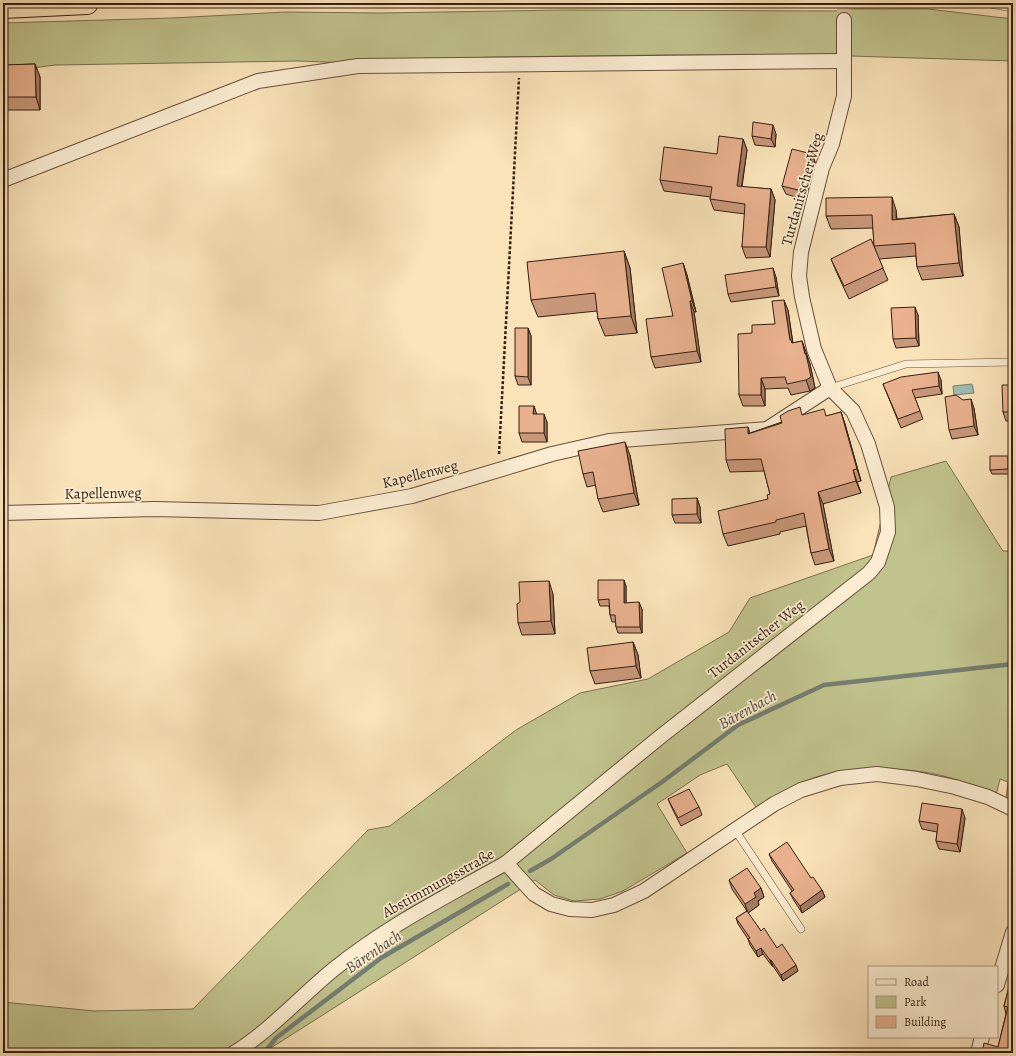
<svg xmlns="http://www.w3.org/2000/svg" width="1016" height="1056" font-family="Alegreya,serif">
<rect width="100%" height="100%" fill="#fae3b9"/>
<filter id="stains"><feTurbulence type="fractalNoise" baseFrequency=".005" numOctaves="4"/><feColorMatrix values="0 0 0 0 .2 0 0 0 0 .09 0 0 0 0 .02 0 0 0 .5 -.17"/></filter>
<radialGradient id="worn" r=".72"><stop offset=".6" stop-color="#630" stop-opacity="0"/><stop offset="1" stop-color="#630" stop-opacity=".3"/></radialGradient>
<g fill="#c1c38d" stroke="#7a714f">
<path d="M849,9H928L1013,19V61L850,56Z"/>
<path d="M566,10L842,11L841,52L834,55H665L494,57L399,60L350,63L298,61L55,65L3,72V23L172,18L286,12L380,13Z"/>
<path d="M946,461L1003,551H1013V802L1006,798L1008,782L1000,779L996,795C980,789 964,781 947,777C908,766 846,765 808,780C790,787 773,797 756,807L727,764L700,775L657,804L687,853L623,891L600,899L574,901L554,895L535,880L263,1053H3V1002L94,1011L193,1009L368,830L390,826L516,730L580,693L648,679L729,632L750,598L873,555L891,477Z"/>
</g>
<path fill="#9ebeb3" stroke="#747e72" d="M972,384L974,393L954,395L953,386Z"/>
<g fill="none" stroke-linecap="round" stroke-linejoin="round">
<g stroke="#747e72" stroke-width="4.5">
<path d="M530,871L551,859L662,782L738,725L824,685L1013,664"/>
<path d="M264,1053L276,1038L381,958L508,884"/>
</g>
<path stroke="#d2bc97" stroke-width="14" stroke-dasharray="14 7" stroke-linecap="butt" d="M844,20V3"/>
<g stroke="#66503b" stroke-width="8">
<g id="lane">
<path d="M984,3L1013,8"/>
<path d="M830,388L906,364L1013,362"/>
<path d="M735,830L801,929"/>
</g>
</g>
<g stroke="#66503b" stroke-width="16">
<g id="street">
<path d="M3,180L258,81L358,66L844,61"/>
<path d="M3,513L154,509L319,513L412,496L552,454L609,441L767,429L830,388"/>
<path d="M506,863L660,737L869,573L878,562L888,532L887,507L868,444L853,411L830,388L814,349L802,297L799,276L801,252L822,168L832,144L844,96V20"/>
<path d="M997,985L1013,932"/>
<path d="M234,1053C271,1030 301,996 334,969C387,926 447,896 506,863L534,894L551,904L570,909L592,910L614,905L644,891L774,804L801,790L840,778L877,774L917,779L955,787L988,797L1013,809"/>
<path d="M978,1053L982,1037"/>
</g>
</g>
<g stroke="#341f11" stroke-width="24">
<path id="highway" d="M3,7L87,3"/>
</g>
<path stroke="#341f11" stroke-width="2.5" stroke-dasharray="3 2" stroke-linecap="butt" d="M499,454L519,78"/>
<use href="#lane" stroke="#fcedd2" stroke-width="7"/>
<use href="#street" stroke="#fcedd2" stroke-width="14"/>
<use href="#highway" stroke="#fae3b9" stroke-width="22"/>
</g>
<g fill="#c8987a" stroke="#341f11">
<path d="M35,64L40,77V110H4V115H3V65Z"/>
<path d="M776,134L775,147L755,145L752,136Z"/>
<path d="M743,139L747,150L742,187L771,189L775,200L770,257L746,258L742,247L745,214L714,210L710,199L711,197L664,191L660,180L717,154Z"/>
<path d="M812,154L815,162L805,200L786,194L782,186Z"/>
<path d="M896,210L897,219L954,214L959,227L963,276L922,280L917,267L916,256L879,259L888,280L849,299L836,271L831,259L877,254L874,246L873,228L831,229L826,216Z"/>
<path d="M624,251L630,268L637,333L605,336L598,319L597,311L538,317L531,300Z"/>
<path d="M683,263L687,275L696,312H694L701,362L655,368L651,357L673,316Z"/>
<path d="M776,277L779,296L731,302L728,294Z"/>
<path d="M788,310L793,343L802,341L810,364L815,388L810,391L791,395L788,388L765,389V406H743L739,395L752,333L775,324Z"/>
<path d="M918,315L919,346L896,348L893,339Z"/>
<path d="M528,328L531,336V385H518L515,376Z"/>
<path d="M941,380L942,394L915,398L923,419L901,428L883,384Z"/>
<path d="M1013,385V421H1006L1003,412Z"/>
<path d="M534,406L536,414L547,422V442H522L519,433Z"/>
<path d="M974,408L978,435L952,439L949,430Z"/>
<path d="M841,412L845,424L861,481L857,482L861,493L823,504L834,561L815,565L811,553L806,526L780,532V534L728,546L723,534L768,499L770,494L764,471L730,472L726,460L750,433L802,415L827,416Z"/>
<path d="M630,455L639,505L603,512L598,499L596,485L587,487L583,474Z"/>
<path d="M1010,461V474H992L990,470Z"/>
<path d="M697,498L700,507L701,523H675L672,515Z"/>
<path d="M626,586V603L642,609V633H618L616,627V622H612L610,615L609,606H600L598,600Z"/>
<path d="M553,594L555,634L522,635L518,623Z"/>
<path d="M633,642L638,655L641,678L595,684L590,671Z"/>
<path d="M668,799L699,807L702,815L681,826L672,808Z"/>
<path d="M965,818L960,852L939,849L936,841L937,832L922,829L919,821Z"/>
<path d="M769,854L811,878L822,890L825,897L802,913L793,899L790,893L792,891L772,861Z"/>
<path d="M729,880L761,888L764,897L758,901L759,905L748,913L761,931L777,948L798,971L783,981L773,966H772L763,954L758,957L750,945L748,939L738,924L736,918L747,911L732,889Z"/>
<path d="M1013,972V1053L998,1047L1006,1014L1004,1006Z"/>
</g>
<g fill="#a37c63" stroke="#341f11">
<path d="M35,64L40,77V110L36,97Z"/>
<path d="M773,125L776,134L775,147L771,139Z"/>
<path d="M743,139L747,150L740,197L737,186Z"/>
<path d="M812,154L815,162L805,200L802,191Z"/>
<path d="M771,189L775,200L770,257L766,247Z"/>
<path d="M892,197L896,210L897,232L892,220Z"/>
<path d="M954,214L959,227L963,276L959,263Z"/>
<path d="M624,251L630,268L637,333L631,316Z"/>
<path d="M683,263L687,275L696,312L692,301Z"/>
<path d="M773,268L776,277L779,296L776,287Z"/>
<path d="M784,300L788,310L793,345L790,340Z"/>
<path d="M690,301L694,312L701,362L697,351Z"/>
<path d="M915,307L918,315L919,346L916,338Z"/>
<path d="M528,328L531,336V385L528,377Z"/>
<path d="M802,341L806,352L808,359L806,354L810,364L815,388L810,391L806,380L805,354Z"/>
<path d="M938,372L941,380L942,394L939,386Z"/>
<path d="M761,378L765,389V406L761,395Z"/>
<path d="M971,399L974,408L978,435L974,426Z"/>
<path d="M534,406L537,415L533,414Z"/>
<path d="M841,412L845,424L861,481L857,469Z"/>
<path d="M544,414L547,422V442L544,433Z"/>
<path d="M748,427L752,439L748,434Z"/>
<path d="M625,442L630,455L639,505L634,493Z"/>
<path d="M1008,456L1010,461V474L1008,469Z"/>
<path d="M853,470L857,482L861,493L856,481Z"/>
<path d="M818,492L823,504L834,561L829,549Z"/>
<path d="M697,498L700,507L701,523L697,514Z"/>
<path d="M624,580L626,586V609L624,603Z"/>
<path d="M549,581L553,594L555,634L551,621Z"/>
<path d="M639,602L642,609V633L640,627Z"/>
<path d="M633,642L638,655L641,678L636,666Z"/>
<path d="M962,809L965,818L960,852L957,844Z"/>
<path d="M761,888L764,897L758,901L759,905L748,913L745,904L754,893Z"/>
<path d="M822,890L825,897L802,913L800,906Z"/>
<path d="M761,948L763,954L758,957L756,951Z"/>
<path d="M770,960H771L773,966H772Z"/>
<path d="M796,965L798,971L783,981L781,975Z"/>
</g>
<g fill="#e9b18e" stroke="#341f11">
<path d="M35,64L36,97H3V65Z"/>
<path d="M753,122L773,125L771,139L752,136Z"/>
<path d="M719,136L743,139L737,186L771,189L766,247H742L745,204L710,199L712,187L660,180L664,147L717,154Z"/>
<path d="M792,149L812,154L802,191L782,186Z"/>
<path d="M892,197V220L954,214L959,263L917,267L915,243L874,246L872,215L826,216V198Z"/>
<path d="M871,239L883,268L844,286L831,259Z"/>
<path d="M624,251L631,316L598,319L595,293L531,300L527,262Z"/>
<path d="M683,263L692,301H690L697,351L651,357L646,319L673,316L662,268Z"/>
<path d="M773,268L776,287L728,294L725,275Z"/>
<path d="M784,300L790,340H791L792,343L802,341L805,354H806L811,377L806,380L787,384L785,377L761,378V395H739L738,334L752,333V325L775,324L772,301Z"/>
<path d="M915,307L916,338L893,339L891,308Z"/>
<path d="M515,328H528V377L515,376Z"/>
<path d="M938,372L939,386L912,390L920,411L898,419L883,384L901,377Z"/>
<path d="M1002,385H1013V412H1003Z"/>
<path d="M956,395L963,400L971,399L974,426L949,430L945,397Z"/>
<path d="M519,406H534L533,414H544V433H519Z"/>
<path d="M800,407L802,415L824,409L826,416L841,412L857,469L853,470L856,481L818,492L829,549L811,553L804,513L776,520V522L723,534L718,511L768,499L767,495L770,494L761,459L726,460L725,429L748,427V434L782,423L780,416L788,411Z"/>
<path d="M625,442L634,493L598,499L593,472L583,474L578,451Z"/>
<path d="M990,456H1008V469L990,470Z"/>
<path d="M697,498V514L672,515V499Z"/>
<path d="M598,580H624V603L639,602L640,627H616L615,615H610L609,599L598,600Z"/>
<path d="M549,581L551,621L518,623L517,604L520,602L519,582Z"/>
<path d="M633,642L636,666L590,671L587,648Z"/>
<path d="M689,789L699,807L678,818L668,799Z"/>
<path d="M922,803L962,809L957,844L936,841L938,824L919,821Z"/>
<path d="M787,842L811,878L813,877L822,890L800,906L790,893L794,890L769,854Z"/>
<path d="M747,868L761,888L754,893L756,897L745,904L729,880Z"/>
<path d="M747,911L761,931L764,928L777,948L782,944L796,965L781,975L771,960H770L761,948L756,951L748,939L750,938L736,918Z"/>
<path d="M1013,972V1053H982L984,1043L998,1047L1008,1007L1004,1006Z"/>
</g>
<g text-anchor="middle" stroke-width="3.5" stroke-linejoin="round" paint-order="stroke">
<g font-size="15" fill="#341f11" stroke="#fcedd2">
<text transform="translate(802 189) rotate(-74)" y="5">Turdanitscher Weg</text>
<text transform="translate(420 474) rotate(-14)" y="5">Kapellenweg</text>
<text transform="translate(103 493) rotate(-1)" y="5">Kapellenweg</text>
<text transform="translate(756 639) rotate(-38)" y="5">Turdanitscher Weg</text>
<text transform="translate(438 883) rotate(-29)" y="5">Abstimmungsstraße</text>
</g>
<g font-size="16" font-style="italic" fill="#544f42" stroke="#fcedd2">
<text transform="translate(747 709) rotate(-29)" y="6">Bärenbach</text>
<text transform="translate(373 951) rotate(-34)" y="6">Bärenbach</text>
</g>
</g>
<rect width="1016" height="1056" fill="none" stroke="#fae3b9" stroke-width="16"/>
<rect x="4" y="4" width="1008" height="1048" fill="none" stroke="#341f11" stroke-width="2"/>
<rect x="8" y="8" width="1000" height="1040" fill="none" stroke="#341f11"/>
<rect x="868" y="966" width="130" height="72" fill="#fcedd2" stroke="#ac9b85"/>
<rect x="876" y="979" width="20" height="6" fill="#fcedd2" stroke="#ac9b85"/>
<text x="904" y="986" font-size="12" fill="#341f11">Road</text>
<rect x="876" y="996" width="20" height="12" fill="#c1c38d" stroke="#ac9b85"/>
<text x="904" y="1006" font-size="12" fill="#341f11">Park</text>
<rect x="876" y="1016" width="20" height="12" fill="#e9b18e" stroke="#ac9b85"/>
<text x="904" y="1026" font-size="12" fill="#341f11">Building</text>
<rect width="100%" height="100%" filter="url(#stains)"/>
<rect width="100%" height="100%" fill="url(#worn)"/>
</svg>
